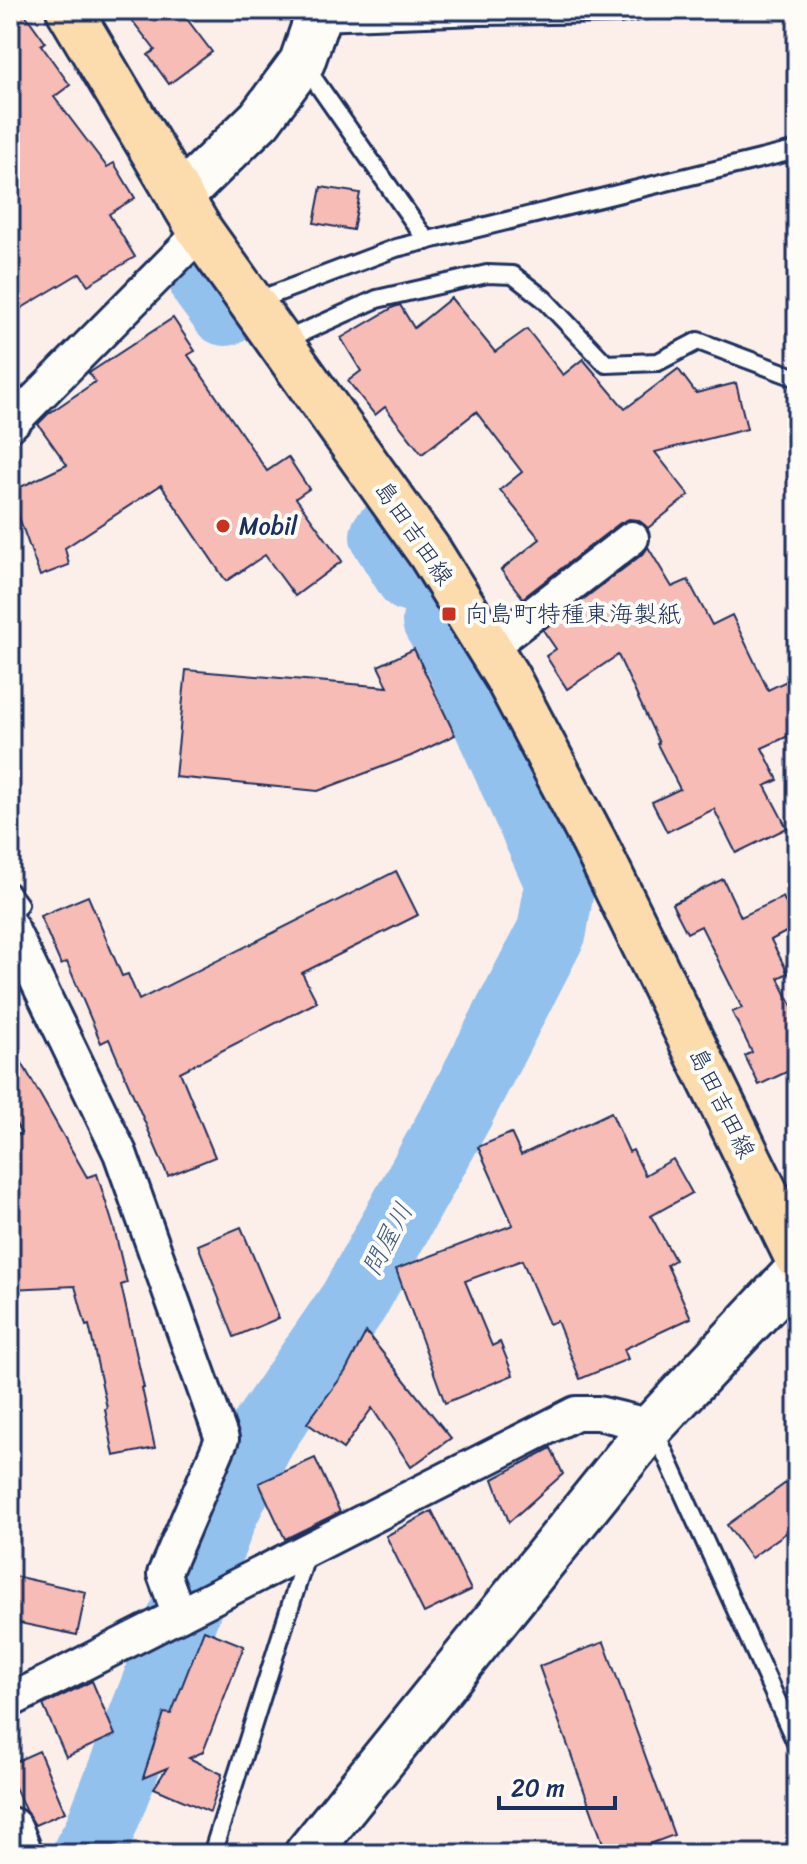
<svg xmlns="http://www.w3.org/2000/svg" width="807" height="1864" font-family="Sriracha,'Klee One',sans-serif">
<rect width="100%" height="100%" fill="#fcefea"/>
<filter id="ink" filterUnits="userSpaceOnUse"><feTurbulence type="fractalNoise" baseFrequency=".0125" numOctaves="2"/><feDisplacementMap in="SourceGraphic" scale="16" xChannelSelector="R" yChannelSelector="G"/><feConvolveMatrix kernelMatrix="1 2 1 2 8 2 1 2 1" color-interpolation-filters="sRGB"/></filter>
<g filter="url(#ink)">
<g fill="none" stroke-linecap="round" stroke-linejoin="round">
<g stroke="#93c1ed" stroke-width="70">
<path d="M205,284L225,311"/>
<path d="M385,536L411,578"/>
<path d="M87,1854L97,1837L224,1511L262,1435L354,1301L460,1109L552,931L560,883L460,660L437,621"/>
</g>
</g>
<g fill="#f7bcb5" stroke="#1b2f5e" stroke-width="2">
<path d="M10,10H22L45,42L41,45L70,85L54,97L107,167L114,163L135,198L109,214L135,257L88,285L80,273L10,315Z"/>
<path d="M124,10H180L212,52L169,84L148,55L155,50Z"/>
<path d="M321,187L360,193L353,230L314,223Z"/>
<path d="M451,298L495,352L527,329L563,375L583,359L625,409L678,369L696,393L736,383L747,429L655,452L689,495L648,528L638,520L629,519L620,523L523,598L501,570L540,539L500,490L522,472L476,412L422,454L385,407L375,415L348,381L361,371L341,338L394,307L400,305L414,328Z"/>
<path d="M173,318L195,351L188,355L267,471L288,457L309,489L296,498L342,561L295,596L265,555L226,581L161,485L65,548L69,565L40,576L10,492L67,465L38,424L48,414L95,382L89,373Z"/>
<path d="M648,547L672,587L688,580L712,625L732,615L768,690L797,676V732L762,748L778,780L765,786L787,828L736,853L714,809L667,832L652,802L680,789L657,744L659,743L618,655L567,689L546,656L556,649L543,630L644,553Z"/>
<path d="M414,649L455,735L411,756L318,791L175,777L186,670L388,687L378,666Z"/>
<path d="M396,871L418,915L302,973L317,1002L180,1072L215,1157L168,1176L109,1039L101,1043L67,962L61,965L40,916L88,896L122,976L128,974L139,1000Z"/>
<path d="M723,879L741,917L783,897L797,926L771,940L788,973L778,978L797,1016V1067L759,1085L745,1056L752,1052L732,1012L742,1008L701,926L687,933L672,904Z"/>
<path d="M10,1042L87,1177L97,1174L114,1228L127,1283L121,1285L144,1388H142L155,1448L114,1456L105,1409L107,1408L89,1325L86,1326L75,1286L10,1289V1139L21,1133L10,1113Z"/>
<path d="M611,1112L629,1152L633,1150L645,1175L673,1159L692,1193L651,1216L675,1260L667,1265L691,1318L624,1349L628,1359L580,1379L557,1321L549,1324L522,1260L465,1281L492,1346L500,1342L513,1375L445,1403L396,1269L513,1225L478,1147L511,1133L521,1155Z"/>
<path d="M241,1227L279,1318L234,1337L198,1245Z"/>
<path d="M366,1332L451,1438L411,1467L372,1408L343,1449L307,1423L345,1372Z"/>
<path d="M551,1448L563,1474L509,1522L493,1479Z"/>
<path d="M315,1458L340,1512L285,1539L259,1483Z"/>
<path d="M797,1475V1525L751,1558L727,1525Z"/>
<path d="M432,1511L471,1590L424,1613L386,1536Z"/>
<path d="M10,1575L86,1592L77,1635L10,1621Z"/>
<path d="M204,1630L244,1646L203,1752L189,1758L222,1774L210,1812L154,1788L167,1768L143,1778L164,1713L171,1714Z"/>
<path d="M604,1642L674,1835L623,1854H607L539,1666Z"/>
<path d="M92,1681L115,1735L66,1757L43,1705Z"/>
<path d="M39,1751L65,1812L35,1825L25,1810L10,1776V1764Z"/>
</g>
<g fill="none" stroke-linecap="round" stroke-linejoin="round">
<g stroke="#1b2f5e" stroke-width="22">
<g id="lane">
<path d="M318,22L479,16L620,14L646,10"/>
<path d="M304,65L427,241"/>
<path d="M253,302L396,248L797,150"/>
<path d="M281,342L377,299L487,274L513,275L544,299L606,364L658,362L698,341L797,378"/>
<path d="M10,892L19,904L10,917"/>
<path d="M654,1429L797,1745"/>
<path d="M212,1854L308,1550"/>
</g>
</g>
<g stroke="#1b2f5e" stroke-width="38">
<g id="street">
<path d="M10,425L201,232"/>
<path d="M489,648L632,538"/>
<path d="M10,925L120,1153L222,1439L164,1574L179,1615"/>
<path d="M10,1701L576,1413H598L652,1426"/>
</g>
</g>
<g stroke="#1b2f5e" stroke-width="50">
<g id="secondary">
<path d="M180,197L260,119L302,62L320,10"/>
<path d="M10,1830L20,1854"/>
<path d="M307,1854L652,1426L797,1271"/>
</g>
</g>
<g stroke="#1b2f5e" stroke-width="50">
<path id="primary" d="M69,10L201,232L430,553L507,677L594,842L797,1257"/>
</g>
<use href="#lane" stroke="#fdfcf7" stroke-width="16"/>
<use href="#street" stroke="#fdfcf7" stroke-width="32"/>
<use href="#secondary" stroke="#fdfcf7" stroke-width="44"/>
<use href="#primary" stroke="#fcdcac" stroke-width="44"/>
</g>
</g>
<g fill="#c8321e" stroke="#fdfcf7" stroke-width="3">
<circle cx="223" cy="526" r="8"/>
<rect x="441" y="606" width="16" height="16" rx="4"/>
</g>
<g text-anchor="middle" stroke-width="8" stroke-linejoin="round" paint-order="stroke">
<g font-size="24" fill="#1b2f5e" stroke="#fdfcf7" text-anchor="start">
<text x="239" y="534">Mobil</text>
<text x="465" y="622">向島町特種東海製紙</text>
</g>
<g font-size="24" fill="#1b2f5e" stroke="#fdfcf7">
<text transform="translate(414 533) rotate(56)" y="8">島田吉田線</text>
<text transform="translate(722 1103) rotate(64)" y="8">島田吉田線</text>
</g>
<g font-size="26" font-style="italic" fill="#3f5b89" stroke="#fdfcf7">
<text transform="translate(387 1239) rotate(-62)" y="9">問屋川</text>
</g>
</g>
<rect width="807" height="1864" fill="none" stroke="#fdfcf7" stroke-width="40"/>
<rect x="20" y="20" width="767" height="1824" fill="none" stroke="#1b2f5e" stroke-width="3" filter="url(#ink)"/>
<path d="M499 1796v12h116v-12" fill="none" stroke="#1b2f5e" stroke-width="4"/>
<text x="511" y="1796" font-size="24" fill="#1b2f5e" stroke="#fdfcf7" stroke-width="6" paint-order="stroke">20 m</text>
</svg>
